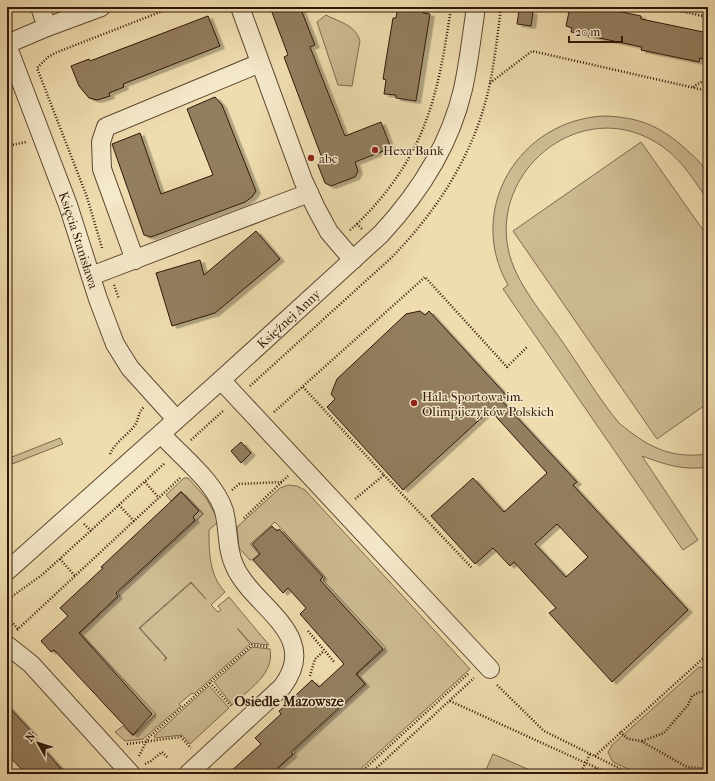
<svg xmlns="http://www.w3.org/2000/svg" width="715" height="781" font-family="'IM FELL French Canon',serif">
<defs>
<filter id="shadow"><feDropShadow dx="4.5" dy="2.5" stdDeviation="0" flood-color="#0004"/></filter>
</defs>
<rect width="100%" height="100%" fill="#efddaf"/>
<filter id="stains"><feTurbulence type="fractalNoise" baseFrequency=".005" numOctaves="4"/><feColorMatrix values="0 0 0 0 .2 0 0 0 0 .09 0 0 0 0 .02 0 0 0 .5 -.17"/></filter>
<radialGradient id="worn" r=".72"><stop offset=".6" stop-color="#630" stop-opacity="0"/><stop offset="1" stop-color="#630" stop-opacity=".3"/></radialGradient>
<g fill="#cebb93" stroke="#7e694e" fill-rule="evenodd">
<path d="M326,15C339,22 356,25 360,41L352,86L338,85L317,22Z"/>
<path d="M604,116C642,117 664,128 691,154C697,159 706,168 708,176C710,183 708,193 708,201C691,175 675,150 646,137C574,103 493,172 508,248C514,282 545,316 564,344C582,370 599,399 619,423C648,447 670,459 708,454V467C683,471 664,464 642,456L698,540L683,550L503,289L508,285C465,210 519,120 604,116Z"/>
<path d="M641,142L708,237V403L657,439L513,231Z"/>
<path d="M60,438L63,444L7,466V459Z"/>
<path d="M184,478H188L206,498L219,521L209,530C209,552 209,575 225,592L211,605L218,612L221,610L218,606L229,597L269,645L251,643L237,628L250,644L194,694L192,693L179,704L181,706L143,739L125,741L115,732L123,726L133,736L156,714L80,633L120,596L118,593L203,514L181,491L171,501L166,495ZM191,582L206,599L191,583L140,628L167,658L164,661L166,658L139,628Z"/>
<path d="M288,485L297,486L305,490L470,669L355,774H272L295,753L294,751L366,685L357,674L386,648L323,580L325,577L275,522L250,544L259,554L252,560H250L239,548L237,527L280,488Z"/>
<path d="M252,647L270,649C275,674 248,690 232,705L214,682Z"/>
<path d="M699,667L708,668V774H639L613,762L608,752L612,745Z"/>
<path d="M209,686L229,708L190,744L182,735L155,738L154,736Z"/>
<path d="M493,754L539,774H484Z"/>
</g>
<g fill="#937e5f" stroke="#2f1708" fill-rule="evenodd" filter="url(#shadow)">
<path d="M270,7H300L315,45L310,47L345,136L381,122L391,148L355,162L358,171L355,177L331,186L325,183L318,165L322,158L284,57L288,55Z"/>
<path d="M398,7H424L423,13L430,14L416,101L396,98V95L384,94L386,80L383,79L388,48L393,18H396Z"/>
<path d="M570,7H598L641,16V19L708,33V60L700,58L699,62L641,50L642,47L571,32L572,28L566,26Z"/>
<path d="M519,10L533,12L531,26L517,24Z"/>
<path d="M208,16L220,46L123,84L124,87L109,93L110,96L97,100L89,98L79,86L71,66L89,59L90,61Z"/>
<path d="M215,97L222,105L256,191L252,197L245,202L151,237L144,235L112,144L140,133L161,194L213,175L187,109Z"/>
<path d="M256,231L280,259L215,313L172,326L156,273L200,260L204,275Z"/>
<path d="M420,311L425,315L429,311L507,396L501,400L577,482L573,485L688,610L612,682L549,613L556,608L514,562L510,566L493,548L475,564L431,516L473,478L504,512L547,473L490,410L403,490L327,407L335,399L331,394L337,379L406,314ZM557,524L588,557L566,577L535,544Z"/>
<path d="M241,442L251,453L241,463L231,451Z"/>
<path d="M181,492L199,511L193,517L195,520L116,593L118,596L79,633L152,714L133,735L54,650L51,652L41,641L68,616L60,608L103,568L101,567Z"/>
<path d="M272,526L277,531L279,529L323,577L320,580L383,649L356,674L365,684L291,752L293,754L271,774H228L261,744L255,738L281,714L279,711L312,680L319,687L344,664L300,614L306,608L288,588L283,593L253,560L260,554L252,544Z"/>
<path d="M7,705L33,733L31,735L66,774H26L7,754Z"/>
</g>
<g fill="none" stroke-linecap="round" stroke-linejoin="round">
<g stroke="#5f4832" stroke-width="20">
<g id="minor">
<path d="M40,7L47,27L101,7"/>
<path d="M240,7L303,180L316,208L329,232L353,260"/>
<path d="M7,44L47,27"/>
<path id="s1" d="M7,45L68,205L98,299L115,344L130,368L176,419"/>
<path d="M135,260L102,169L101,142L106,127L260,63"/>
<path d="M91,276L309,193"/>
<path d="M221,380L490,669"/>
<path d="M161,434C181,456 215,482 224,511C229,529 226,549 235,567C254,608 322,635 282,687L188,774"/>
<path id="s2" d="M7,571L221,380L381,234C420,192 450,145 463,89C469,62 472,34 476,7"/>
<path d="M7,645L31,664L131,774"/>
</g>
</g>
<g stroke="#2f1708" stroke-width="2.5" stroke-dasharray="1 2" stroke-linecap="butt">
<path d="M18,7L21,11L24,10"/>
<path d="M660,7L708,17"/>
<path d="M7,8L9,7"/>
<path d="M490,83L532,51L708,91"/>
<path d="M693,87L708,78"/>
<path d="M7,146L26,142"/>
<path d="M357,224C425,157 438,98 451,7"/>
<path d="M350,230L357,224L362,229"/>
<path d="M102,248L87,197L37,68L48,57L55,53L173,7"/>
<path d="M114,285L119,299"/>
<path d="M250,386L391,258C439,209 476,151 490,83C495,58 498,32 501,7"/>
<path d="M303,387L384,475L355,499"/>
<path d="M274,412L425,277L507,367L527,347"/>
<path d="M191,440L224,410"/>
<path d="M110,454C116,441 127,436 135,425C139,419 138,412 144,407"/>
<path d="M384,475L472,568"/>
<path d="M145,482L159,498"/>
<path d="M232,490L239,484L282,482"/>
<path d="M119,505L134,521"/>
<path d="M244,518L288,476"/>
<path d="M84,524L91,531"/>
<path d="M60,559L75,576"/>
<path d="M7,600L42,575L165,463"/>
<path d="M7,617L19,630"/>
<path d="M17,630L180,478"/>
<path d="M308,631L335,663"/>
<path d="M704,657L708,662"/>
<path d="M310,676L315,659L324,651"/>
<path d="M210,683L231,706"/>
<path d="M497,685L544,731L631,774"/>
<path d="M450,701L610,774"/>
<path d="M620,732L628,739L641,741L687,767L708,769"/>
<path d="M642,741L664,733L688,705L692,696L700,692L708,691"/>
<path d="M127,744L181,737L191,748"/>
<path d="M139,756L148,738L252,645L269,647"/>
<path d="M595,756L708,654"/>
<path d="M145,764L151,761L162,752L167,757"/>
<path d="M7,772L9,774"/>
<path d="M359,774L469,673"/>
<path d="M370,774L474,678"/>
<path d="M580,774L590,754"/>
<path d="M593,774L596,768"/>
</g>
<use href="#minor" stroke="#f5e9cb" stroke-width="18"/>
</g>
<g fill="#8f2418" stroke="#f5e9cb" stroke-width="1.5">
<circle cx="375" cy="150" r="4"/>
<circle cx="311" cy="158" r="4"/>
<circle cx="414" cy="403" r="4"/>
</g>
<g text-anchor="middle" stroke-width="3" stroke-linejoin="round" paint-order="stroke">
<g font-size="13" fill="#2f1708" stroke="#f5e9cb" text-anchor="start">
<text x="383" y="155">Hexa Bank</text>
<text x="319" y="163">abc</text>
<text x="422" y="401">Hala Sportowa im.<tspan x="422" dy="15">Olimpijczyków Polskich</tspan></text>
</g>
<g font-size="13" fill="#2f1708" stroke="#f5e9cb">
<text dy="5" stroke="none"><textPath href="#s1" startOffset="208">Księcia Stanisława</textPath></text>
<text dy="5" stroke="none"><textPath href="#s2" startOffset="378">Księżnej Anny</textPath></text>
</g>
<g font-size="14" font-weight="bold" fill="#2f1708" stroke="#f5e9cb">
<text x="289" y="706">Osiedle Mazowsze</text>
</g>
</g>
<rect width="715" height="781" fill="none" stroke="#efddaf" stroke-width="24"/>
<rect x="8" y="8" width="699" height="765" fill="none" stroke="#2f1708" stroke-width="2"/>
<rect x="12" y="12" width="691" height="757" fill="none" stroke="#2f1708"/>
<g transform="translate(38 743) rotate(309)" stroke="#f5e9cb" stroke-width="3" paint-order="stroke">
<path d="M0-3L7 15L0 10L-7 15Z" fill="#2f1708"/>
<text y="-6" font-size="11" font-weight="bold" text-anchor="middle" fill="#2f1708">N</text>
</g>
<path d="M569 36v6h53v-6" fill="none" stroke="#2f1708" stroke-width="2"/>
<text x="575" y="36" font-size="12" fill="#2f1708" stroke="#f5e9cb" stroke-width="3" paint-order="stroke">20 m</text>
<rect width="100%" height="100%" filter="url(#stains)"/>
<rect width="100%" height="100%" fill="url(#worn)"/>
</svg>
